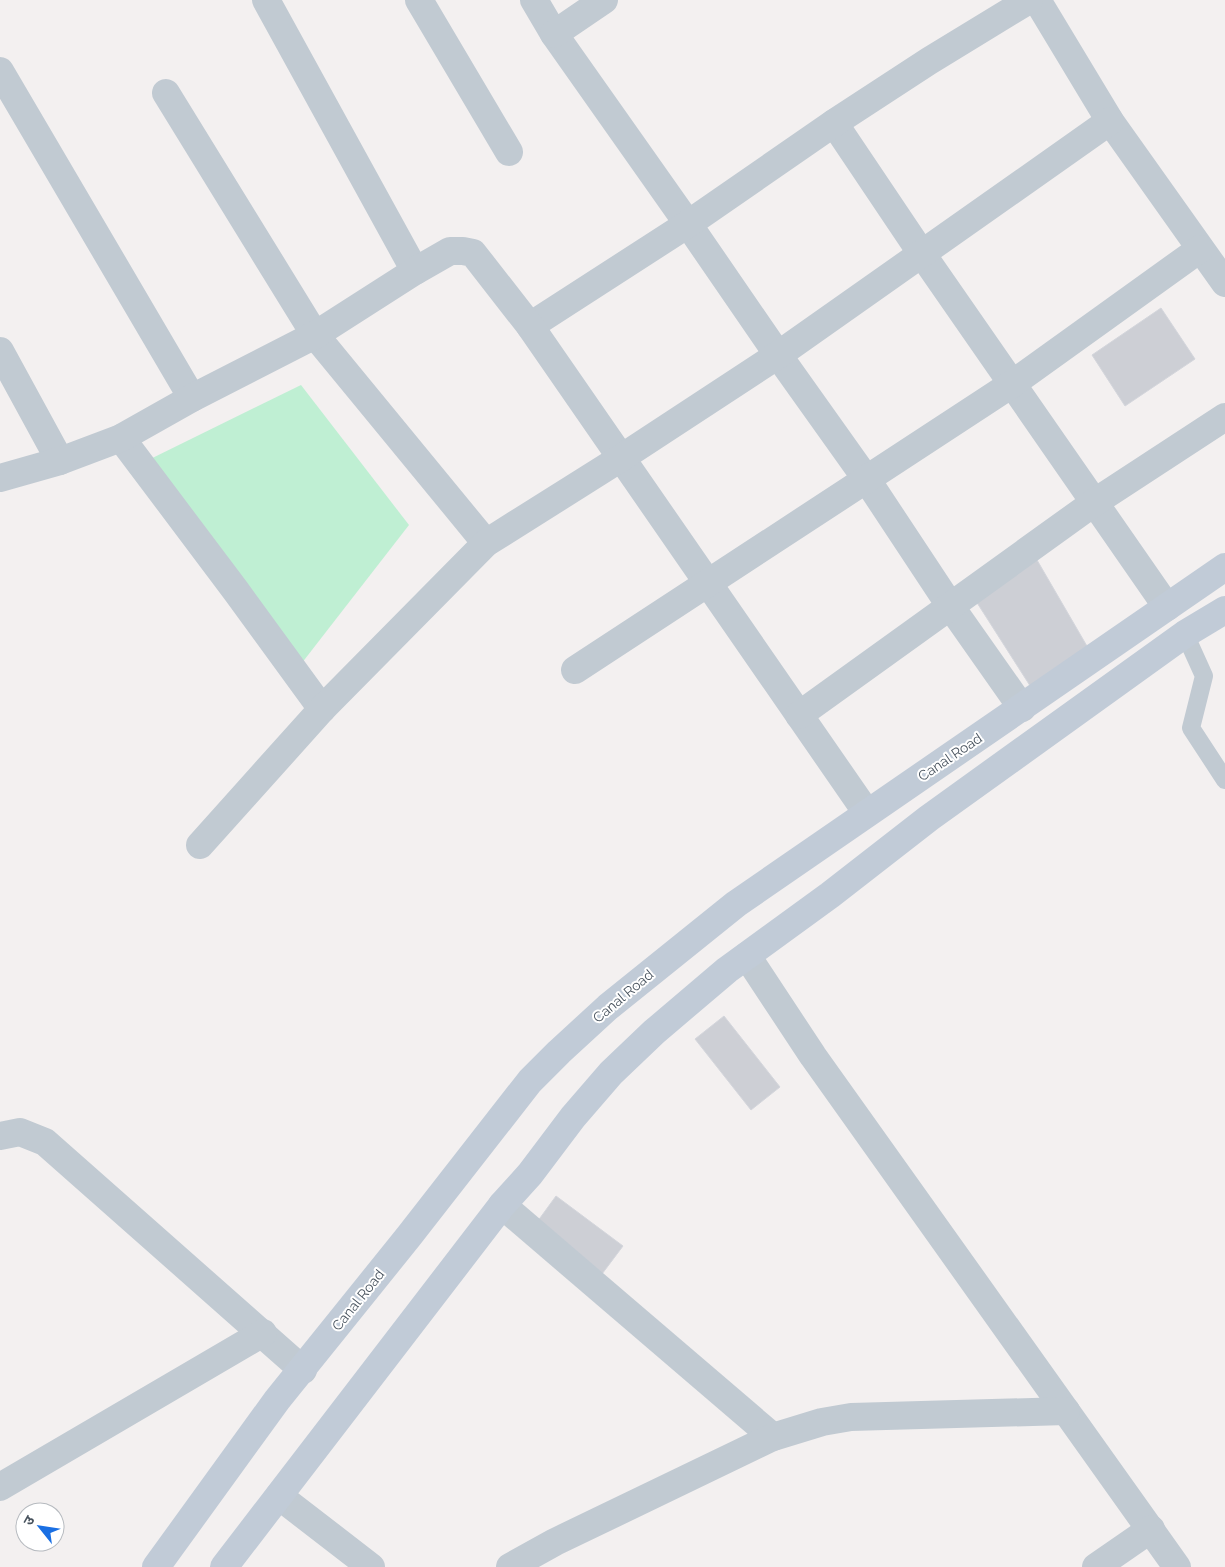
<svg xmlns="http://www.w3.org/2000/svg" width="1225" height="1567" font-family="Raleway,'Noto Sans Devanagari',sans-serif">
<rect width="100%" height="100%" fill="#f3f0f0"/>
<path fill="#bfefd3" d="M301,385L409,525L291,677L128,470Z"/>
<g fill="#cdcfd5" stroke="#d4d6dc">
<path d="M1161,308L1195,359L1125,406L1092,355Z"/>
<path d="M1037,560L1091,653L1034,692L974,598Z"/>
<path d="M724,1016L780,1087L751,1110L695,1039Z"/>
<path d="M556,1196L623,1246L599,1278L532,1229Z"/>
</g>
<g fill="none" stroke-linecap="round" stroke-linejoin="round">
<path stroke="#c1cad2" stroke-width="18" d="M1185,634L1204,676L1191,728L1225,780"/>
<g stroke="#c1cad2" stroke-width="28">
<path d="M266,0L415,271"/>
<path d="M419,0L509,152"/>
<path d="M534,0L554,34L688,224L778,355L867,480L951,607L1022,708"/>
<path d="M1037,0L1110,121L1225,283"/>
<path d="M554,34L604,0"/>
<path d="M0,71L192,398"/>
<path d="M166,93L315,335L486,543"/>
<path d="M834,123L922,254L1167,607"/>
<path d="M530,326L688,224L834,123L929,61L1029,0"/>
<path d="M0,351L60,461"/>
<path d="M121,438L236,591L322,709"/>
<path d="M0,478L60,461L121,438L192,398L315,335L415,271L450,251H463L473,253L530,326L867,813"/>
<path d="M575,670L1012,384L1200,249"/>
<path d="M799,715L1095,502L1225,417"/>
<path d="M200,845L322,709L486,543L621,458L778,355L1110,121"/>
<path d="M747,956L813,1056L1177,1567"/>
<path d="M0,1136L20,1132L45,1142L303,1370"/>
<path d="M502,1205L773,1437"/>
<path d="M0,1487L263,1333"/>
<path d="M279,1496L371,1567"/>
<path d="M510,1567L555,1542L773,1437L822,1422L851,1417L1066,1411"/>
<path d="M1096,1567L1151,1529"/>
</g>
<g stroke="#c1cbd7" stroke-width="28">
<path d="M156,1567L277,1400L409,1236L530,1081L559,1052L608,1007L736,904L1225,567"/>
<path d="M224,1567L502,1205L530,1174L573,1117L611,1073L654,1032L727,970L830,895L929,818L1185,634L1225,610"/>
</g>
</g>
<g text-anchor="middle" stroke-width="4" stroke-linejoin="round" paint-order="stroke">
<g font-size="14" fill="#48535e" stroke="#fff">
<text transform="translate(950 757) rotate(-34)" y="5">Canal Road</text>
<text transform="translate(623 996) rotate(-40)" y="5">Canal Road</text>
<text transform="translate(358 1300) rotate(-51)" y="5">Canal Road</text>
</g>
</g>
<g transform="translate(40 1527) rotate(300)"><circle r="24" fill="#ffffff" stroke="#b6babf"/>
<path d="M0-4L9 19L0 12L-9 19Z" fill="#1a6fe3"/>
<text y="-8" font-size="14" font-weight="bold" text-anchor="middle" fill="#48535e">उ</text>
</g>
</svg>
